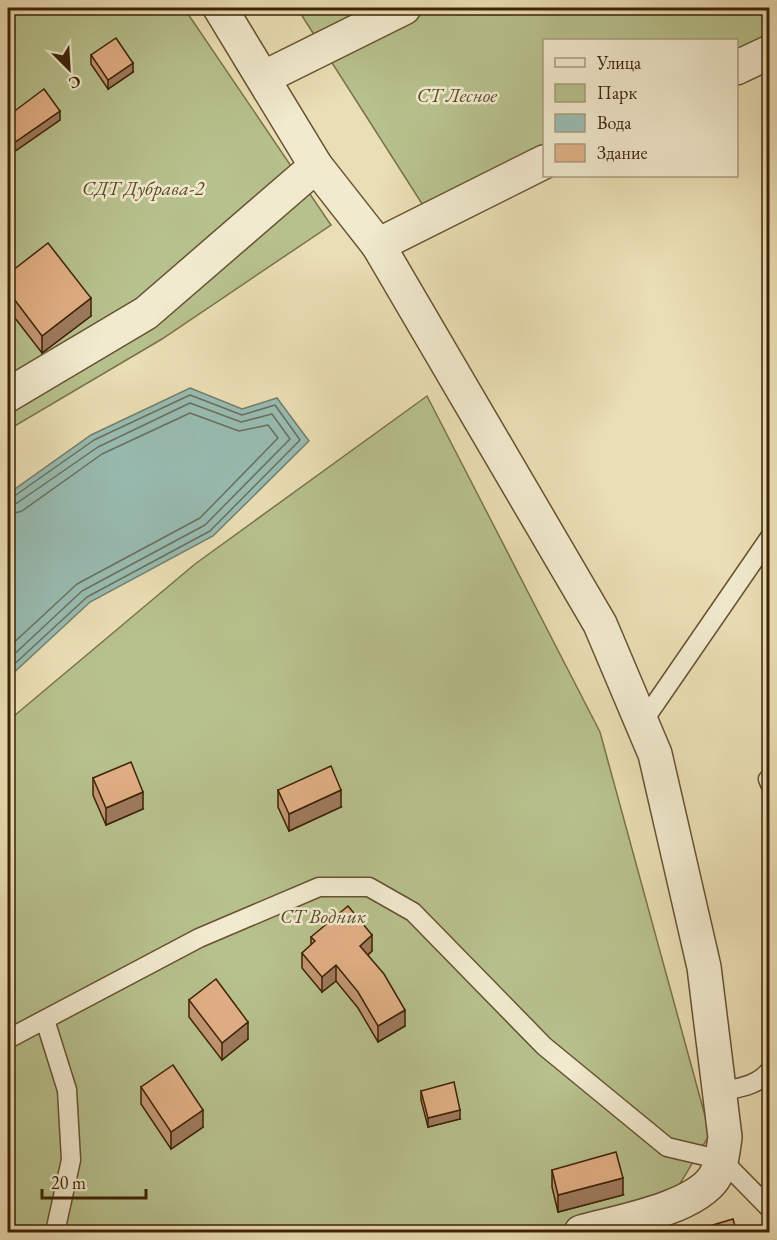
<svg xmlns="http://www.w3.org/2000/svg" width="777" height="1240" font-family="'EB Garamond',serif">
<rect width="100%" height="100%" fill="#eadeb4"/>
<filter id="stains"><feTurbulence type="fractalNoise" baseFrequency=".00333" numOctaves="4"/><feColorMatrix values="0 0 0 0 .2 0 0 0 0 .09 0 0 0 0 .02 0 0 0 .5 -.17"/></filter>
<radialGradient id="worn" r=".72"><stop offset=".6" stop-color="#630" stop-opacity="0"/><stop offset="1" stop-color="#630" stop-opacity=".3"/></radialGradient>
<g fill="#b7c18d" stroke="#7a724a" stroke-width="1.5">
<path d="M8,8H184L331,225L162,339L8,430Z"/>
<path d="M297,8H769V54L737,69L736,40H544V157L426,210Z"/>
<path d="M427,396L600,732L710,1134L675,1192L563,1232H8V721L195,564Z"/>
</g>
<path fill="#98bcb2" stroke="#747e6d" stroke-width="1.5" d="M190,388L242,409L277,398L309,441L213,536L90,602L8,678V494L91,435Z"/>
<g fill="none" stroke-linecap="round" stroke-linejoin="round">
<g stroke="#6a6f5c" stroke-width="1.5">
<path d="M8,498L13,497L94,440L190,395L242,415L275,405L300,440L210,531L87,597L8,670"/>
<path d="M8,506L17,503L98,447L190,403L241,422L272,414L290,439L205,525L82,591L8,660"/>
<path d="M8,515L22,511L102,454L190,413L239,431L268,425L278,438L200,518L77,584L8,648"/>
</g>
<g stroke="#685132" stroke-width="21">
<g id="service">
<path d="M642,723L770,537"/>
<path d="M768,779L770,784"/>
<path d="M45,1020L67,1090L71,1160L55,1232"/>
<path d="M8,1039L199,938L319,887H369L413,912L544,1046L667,1147L722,1160L770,1209"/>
<path d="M719,1092C738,1088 758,1086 770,1070"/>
</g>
</g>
<g stroke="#685132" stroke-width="36">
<g id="minor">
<path d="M220,8L316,166L378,245L600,624L655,754L704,967L725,1137C723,1151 722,1166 714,1178C693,1209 617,1222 581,1232"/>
<path d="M736,68L770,52"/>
<path d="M265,77L404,8"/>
<path d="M378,245L544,162"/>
<path d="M8,395L146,313L316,166"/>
</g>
</g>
<use href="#service" stroke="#f1eace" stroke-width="18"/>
<use href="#minor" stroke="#f1eace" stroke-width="33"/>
</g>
<g fill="#c29672" stroke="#3d2206" stroke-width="1.5">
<path d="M91,55L133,72L108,89L91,64Z"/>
<path d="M8,274L91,316L42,353L8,309Z"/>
<path d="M93,778L143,809L106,825L93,795Z"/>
<path d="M278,790L341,807L289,831L278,807Z"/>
<path d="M311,937L372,951L368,955L405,1026L378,1042L358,1008L336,981L322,992L302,968V953L311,945Z"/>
<path d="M189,1000L248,1039L222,1060L189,1017Z"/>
<path d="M141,1087L203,1127L171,1149L141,1104Z"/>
<path d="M421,1091L460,1119L428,1127L421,1100Z"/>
<path d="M552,1170L623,1195L558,1212L552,1187Z"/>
</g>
<g fill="#9e7a5d" stroke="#3d2206" stroke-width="1.5">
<path d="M133,63V72L108,89V80Z"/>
<path d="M60,111V120L8,156V147Z"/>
<path d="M91,298V316L42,353V336Z"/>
<path d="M341,790V807L289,831V814Z"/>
<path d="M143,792V809L106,825V808Z"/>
<path d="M372,935V951L360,961V946Z"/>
<path d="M336,965V981L322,992V977Z"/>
<path d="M405,1010V1026L378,1042V1026Z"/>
<path d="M248,1022V1039L222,1060V1043Z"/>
<path d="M203,1110V1127L171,1149V1132Z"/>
<path d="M460,1110V1119L428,1127V1118Z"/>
<path d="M623,1178V1195L558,1212V1195Z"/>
</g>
<g fill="#e1af85" stroke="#3d2206" stroke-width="1.5">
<path d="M116,38L133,63L108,80L91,55Z"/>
<path d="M44,89L60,111L8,147V116Z"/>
<path d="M48,243L91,298L42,336L8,291V274Z"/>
<path d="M131,762L143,792L106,808L93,778Z"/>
<path d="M331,766L341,790L289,814L278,790Z"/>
<path d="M348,906L372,935L360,946L384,974L405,1010L378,1026L358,992L336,965L322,977L302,953L315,941L311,937Z"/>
<path d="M216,979L248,1022L222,1043L189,1000Z"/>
<path d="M173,1065L203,1110L171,1132L141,1087Z"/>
<path d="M454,1082L460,1110L428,1118L421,1091Z"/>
<path d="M616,1152L623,1178L558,1195L552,1170Z"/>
<path d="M733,1219L737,1233H697L696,1230Z"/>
<path d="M367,1228L368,1233H342Z"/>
</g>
<g text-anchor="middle" stroke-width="5" stroke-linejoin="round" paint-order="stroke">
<g font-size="20" font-style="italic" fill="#5c4a28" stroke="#f1eace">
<text x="457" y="102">СТ Лесное</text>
<text x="143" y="195">СДТ Дубрава-2</text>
<text x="323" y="923">СТ Водник</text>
</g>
</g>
<rect width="777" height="1240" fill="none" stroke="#eadeb4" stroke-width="30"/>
<rect x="9" y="9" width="759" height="1222" fill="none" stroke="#3d2206" stroke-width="3"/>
<rect x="15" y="15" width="747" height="1210" fill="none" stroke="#3d2206" stroke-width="1.5"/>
<rect x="543" y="39" width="195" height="138" fill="#f1eace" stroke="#a99a7e" stroke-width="1.5"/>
<rect x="555" y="58" width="30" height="9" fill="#f1eace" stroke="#a99a7e" stroke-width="1.5"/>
<text x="597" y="69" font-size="18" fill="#3d2206">Улица</text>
<rect x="555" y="84" width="30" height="18" fill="#b7c18d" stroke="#a99a7e" stroke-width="1.5"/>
<text x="597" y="99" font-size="18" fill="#3d2206">Парк</text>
<rect x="555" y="114" width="30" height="18" fill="#98bcb2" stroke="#a99a7e" stroke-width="1.5"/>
<text x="597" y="129" font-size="18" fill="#3d2206">Вода</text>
<rect x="555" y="144" width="30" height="18" fill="#e1af85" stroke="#a99a7e" stroke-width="1.5"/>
<text x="597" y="159" font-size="18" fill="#3d2206">Здание</text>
<g transform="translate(69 69) rotate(156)" stroke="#f1eace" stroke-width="4.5" paint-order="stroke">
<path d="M0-4.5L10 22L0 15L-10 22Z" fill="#3d2206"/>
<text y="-9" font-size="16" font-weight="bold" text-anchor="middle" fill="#3d2206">С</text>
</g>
<path d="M42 1189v9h104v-9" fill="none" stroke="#3d2206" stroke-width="3"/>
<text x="51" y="1189" font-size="18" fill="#3d2206" stroke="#f1eace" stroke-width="4.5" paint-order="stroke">20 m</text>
<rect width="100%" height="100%" filter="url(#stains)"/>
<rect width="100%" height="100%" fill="url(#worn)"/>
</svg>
